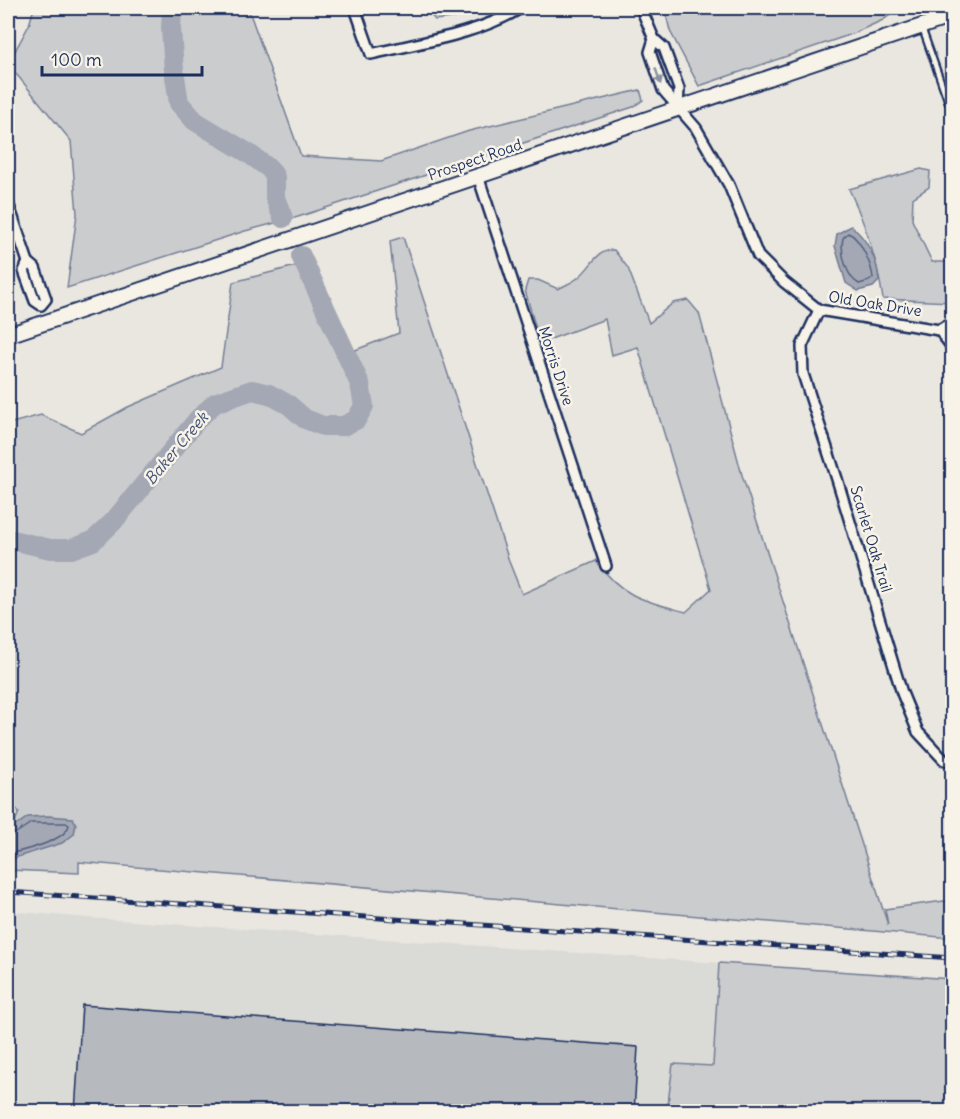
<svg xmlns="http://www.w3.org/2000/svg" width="960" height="1119" font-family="Delius,sans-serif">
<rect width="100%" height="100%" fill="#eae7e0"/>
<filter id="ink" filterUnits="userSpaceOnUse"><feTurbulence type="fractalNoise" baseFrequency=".0167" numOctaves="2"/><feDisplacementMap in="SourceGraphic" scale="12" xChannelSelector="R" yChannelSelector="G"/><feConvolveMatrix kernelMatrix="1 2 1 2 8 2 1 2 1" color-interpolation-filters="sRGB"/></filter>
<g filter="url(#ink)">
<path fill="#dadad6" d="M8,911L89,918L719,963L713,1066L674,1064L667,1111H8Z"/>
<g fill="#cbcccd" stroke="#737e96" stroke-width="1.5">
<path d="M34,8H248L301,156L381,161L469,131L640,90L643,100L633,107L298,217L245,231L67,288L77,214L71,141L8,64L29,25Z"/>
<path d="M425,8H457L459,17L435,20Z"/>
<path d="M676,8H900L883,20L852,34L699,86L670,31L666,14Z"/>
<path d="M921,169L930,171L929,187L913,198L912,220L932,262H952V302L883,299C877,260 866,225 849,189Z"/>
<path d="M403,237L510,564L522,594L596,561C623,598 645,601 686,612L711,589L638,347L612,355L605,319L540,343L525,290L528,280H538L558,289C565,285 574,282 580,276C592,266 596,250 614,250L628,268L649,323L673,303L688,300L699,313L742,475L888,925L885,909L944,901L952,902V938L79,862V873L8,870V826L15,822L19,812L8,800V424L41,415L81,433L128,407L221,367L233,282L296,266L340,356L399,333L390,241Z"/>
<path d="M719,963L952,979V1111H667L673,1064L713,1066Z"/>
</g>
<g fill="#a3a8b4" stroke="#6d7892" stroke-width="1.5">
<path d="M851,226C867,238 878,261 879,281L873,287L858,291L846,283L835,246L837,234Z"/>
<path d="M48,816L73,818L76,824L74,834L62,843L8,860V831L28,817Z"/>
</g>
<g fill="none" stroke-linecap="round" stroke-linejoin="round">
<g stroke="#515f80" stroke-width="1.5">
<path d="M848,233C860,237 872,266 873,278L869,281L859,284C846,277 840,252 843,238Z"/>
<path d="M8,836L13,835L31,823H66L69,825C66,841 22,851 8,854"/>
</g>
<g stroke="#a3a8b4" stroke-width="20">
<path d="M172,8L171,29L174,70L179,103L195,121L248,153L270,169L275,177V198L283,218"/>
<path d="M8,539L50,549H71L93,541L113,522L198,419L215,403L252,390L269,394L289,405L305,419L323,426H343L356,420L364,406L360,384L301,256"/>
</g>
</g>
<path fill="#b6babf" stroke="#1b2f5e" stroke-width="1.5" d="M82,1005L638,1047L634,1112H75Z"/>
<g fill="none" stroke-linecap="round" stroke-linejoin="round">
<g stroke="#1b2f5e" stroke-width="9">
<path id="lane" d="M922,28L952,113"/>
</g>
<g stroke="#1b2f5e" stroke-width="14">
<g id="street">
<path d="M355,8L371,54C422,42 476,35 521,8"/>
<path d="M641,8L654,39L664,48L679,89L678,108"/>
<path d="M654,39L650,52L663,90L696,128L729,185L758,256L784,282L819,310L939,330L952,347"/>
<path d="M478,176L606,566"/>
<path d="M8,203L28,262"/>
<path d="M28,262L35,268L46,299L41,305L35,301L24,271Z"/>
<path d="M819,310L802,346L803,374L837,479L902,693L918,732L944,760L952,762"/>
<path d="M939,330L952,322"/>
</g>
</g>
<g stroke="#1b2f5e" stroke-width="18">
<path id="secondary" d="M8,335L952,16"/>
</g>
<use href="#lane" stroke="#f7f3e8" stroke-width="4.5"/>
<use href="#street" stroke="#f7f3e8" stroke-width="9"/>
<use href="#secondary" stroke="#f7f3e8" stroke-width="14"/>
<g stroke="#1b2f5e" stroke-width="5">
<path id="rail" d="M8,892L952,958"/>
</g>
<use href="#rail" stroke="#f7f3e8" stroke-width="3" stroke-dasharray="9" stroke-linecap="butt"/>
</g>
<defs><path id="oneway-solid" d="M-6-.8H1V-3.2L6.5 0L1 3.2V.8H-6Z" transform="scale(1.5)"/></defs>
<use fill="#8991a3" href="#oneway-solid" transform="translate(658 76) rotate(72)"/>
</g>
<g text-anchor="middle" stroke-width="5" stroke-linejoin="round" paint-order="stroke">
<g font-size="15" fill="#1b2f5e" stroke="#f7f3e8">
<text transform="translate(475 160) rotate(-19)" y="5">Prospect Road</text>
<text transform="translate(875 304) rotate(9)" y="5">Old Oak Drive</text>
<text transform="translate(556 366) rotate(72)" y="5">Morris Drive</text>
<text transform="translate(871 539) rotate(73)" y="5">Scarlet Oak Trail</text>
</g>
<g font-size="16" font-style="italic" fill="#445378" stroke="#f7f3e8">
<text transform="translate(176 448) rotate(-50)" y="6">Baker Creek</text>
</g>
</g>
<rect width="960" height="1119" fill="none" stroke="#f7f3e8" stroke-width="30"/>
<rect x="15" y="15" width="930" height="1089" fill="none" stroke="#1b2f5e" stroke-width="2" filter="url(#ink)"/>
<path d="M42 66v9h160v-9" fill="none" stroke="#1b2f5e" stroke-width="3"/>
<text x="51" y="66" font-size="18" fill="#1b2f5e" stroke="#f7f3e8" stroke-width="4.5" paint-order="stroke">100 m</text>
</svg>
